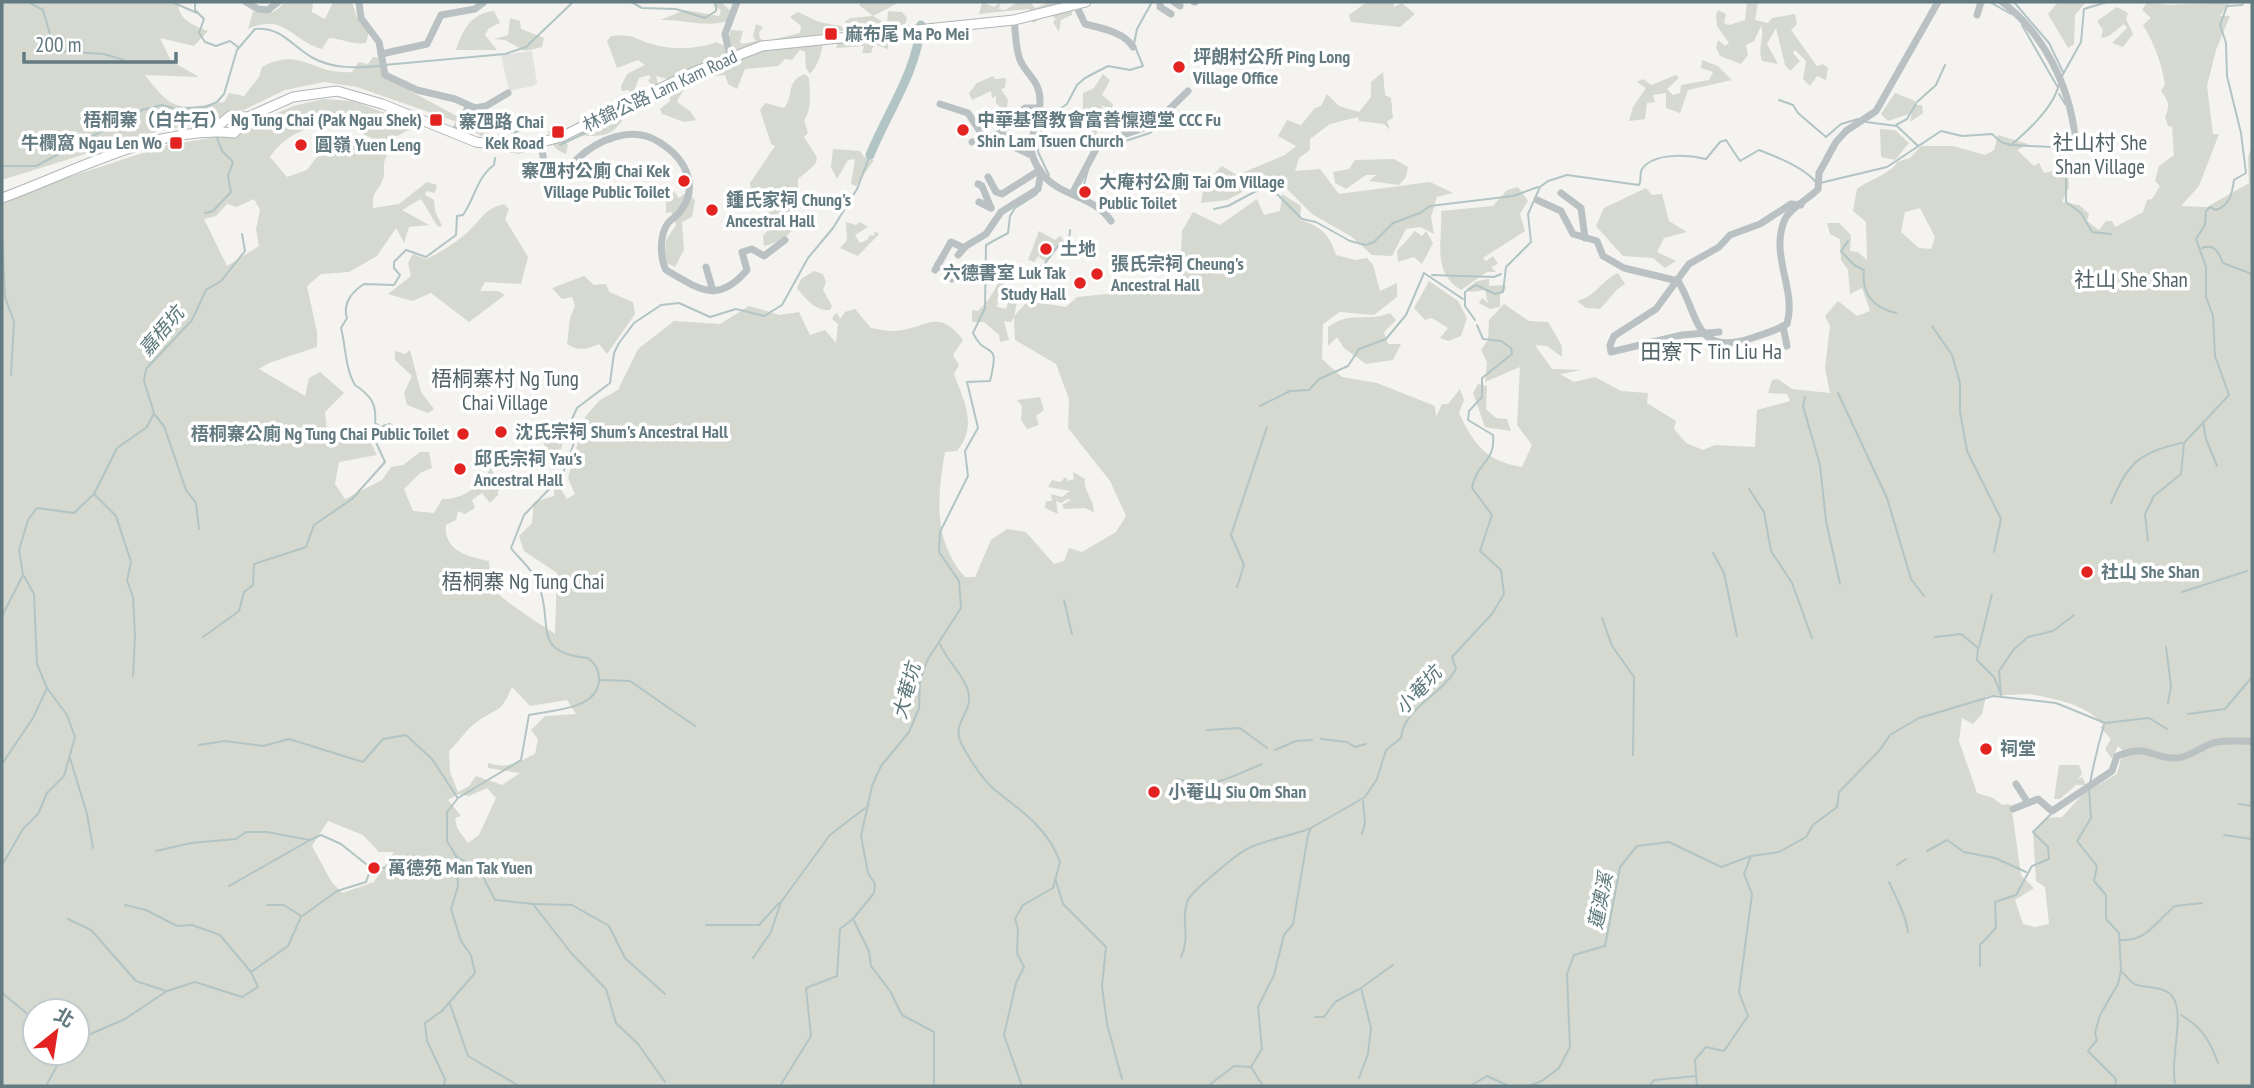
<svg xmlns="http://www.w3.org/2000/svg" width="2254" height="1088" font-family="'PT Sans Narrow','Noto Sans TC',sans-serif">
<rect width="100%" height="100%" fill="#f4f3f0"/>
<path fill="#e2e3e1" d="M532,51L537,83L533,86L509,91L501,55Z"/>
<g fill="#d5d9cf" fill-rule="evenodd">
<path d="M2,2H178C178,20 193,25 208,31L194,46L160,38L171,61L199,77L145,75C174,113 178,109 224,102L229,93L244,96L259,77L262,67C301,46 311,75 352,72L359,62L368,64L373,57L381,58V71L412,92L494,136L506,135L501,141L483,137L460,123L357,87L324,82L285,90L223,120L162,130L2,180Z"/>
<path d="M284,2H313L312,12L325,19L333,2H352L357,18L369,32L366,43C353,45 343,39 329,38L322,49C291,40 284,12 248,29L253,11C266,15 276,14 284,2Z"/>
<path d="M714,2H721L731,11L728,21C706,28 683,19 660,20L685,10L719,16L721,10L713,6Z"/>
<path d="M861,2H895L896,4L873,16L887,24L888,11L902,12L907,18L903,30L888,42V49L874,44L871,53H862L864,46L836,48L839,40L849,38L845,22L850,18L873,16L859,5Z"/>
<path d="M982,2L994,7L1001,2L999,9L1005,10L1018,2H1030L1035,8L1051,2H1073L1072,15L1061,20L1059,32L1053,22L1056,19L1051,15H1044L1034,23L1028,20L1029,9L979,14Z"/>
<path d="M1367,2H1393L1394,7L1402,3L1415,14L1400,27L1351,22L1349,15Z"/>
<path d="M1747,2H1758L1755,20L1768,23L1772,18L1795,14L1797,24L1791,30L1817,66L1823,64L1828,68L1826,80L1817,76L1810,86L1803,79L1806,61L1795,50L1793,53L1800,61L1790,71L1785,65L1776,28L1767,44L1778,64L1762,61C1757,46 1765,37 1761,26L1754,41L1746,45L1748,55L1741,64L1720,56L1716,47L1718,40L1725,46L1729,43L1717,26L1716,14L1718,10L1726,14L1724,23L1729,25L1745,20Z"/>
<path d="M2058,2H2086L2075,15L2074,44L2068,48L2048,14Z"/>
<path d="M2147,2L2168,5L2230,2L2220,16H2230L2216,50L2207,86L2213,134H2219L2199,186L2181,206L2207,207L2249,183L2248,157L2252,145V1086H2V199L167,145L229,135L293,106L324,99L353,101L388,114L413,128C405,131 396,138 388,140C374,143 364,133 352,128C322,118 286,132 270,157L287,177L307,170L325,146L348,144L370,151L384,150L387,156C381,165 386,170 383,179C378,193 372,190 373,208L399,204L427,182L437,185L435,193L426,191L425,195L434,200L435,211L442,226L438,227L421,199L402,210L429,225L409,227L404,243L396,228L377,256L349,272L321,274L307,286L317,332V347L269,363L259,369L305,396L309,378L320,372L344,393L325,412L327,432L342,442L353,429L363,427L377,455L339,462L335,484L345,499L382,480L391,467L403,465L420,452H429L432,468L420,473L404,489L413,511L434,513L442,499C464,500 480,485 491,468L498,483V495L490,503L482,493L472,500L475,508L465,514L458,511L456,520L446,525C443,551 469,557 489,561L491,587C507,604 535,620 555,634L557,573L524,551L519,536L532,523L534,502L554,496V487L559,486L567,499L575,494L568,478L585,417L600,400L618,390L638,349L674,321L720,324L749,306L780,315L799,312L810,335L825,330L836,343L838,324L832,319L834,315L837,313L840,319L845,312L855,309L871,328C878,329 886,331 894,331C926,330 937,306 963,340L953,355L959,365L954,374C964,401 978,426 957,451L945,452C937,497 933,541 965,577H975L991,540L1007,529L1026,532L1054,564L1064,561L1069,548L1082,552L1116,532L1126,516L1110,481L1068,428L1069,399L1056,364L1015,340L1014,317L1011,322L1004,321L1009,340L1000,342L999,335L984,322H972V310L978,311L989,299L1003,275L1009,277L999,293L997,307L1006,309L1011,293L1018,298L1014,316L1028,301L1066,307L1077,297L1146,290L1176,279L1181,257L1182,231L1193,212L1220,225L1257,199L1264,215L1280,211L1282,194L1301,206L1300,220C1321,226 1330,235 1336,255L1355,260L1367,258L1373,265L1380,291L1397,283V297L1374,315L1340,312L1323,324L1322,359L1342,377L1377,383L1435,406L1436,417L1442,404H1448L1460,389L1464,400L1459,413C1474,445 1486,461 1522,467L1532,445L1517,425L1520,367L1485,382L1487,362L1481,350L1488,340L1489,320L1504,304L1529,321L1548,322L1562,346V357L1547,346L1535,345L1552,369L1582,370L1560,374L1574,382L1595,377L1621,391L1648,393L1647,403L1676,421L1674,429L1686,443L1703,450L1715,445L1755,447L1757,410L1790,401L1787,394L1768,393L1772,380L1778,379L1792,389L1830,393L1825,368L1830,326L1825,316L1838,301L1857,316L1870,311L1862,288L1850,294L1848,270L1841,260L1840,239L1830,234L1827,223H1839L1851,235L1850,251L1858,252L1867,260L1866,222L1853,211L1857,189C1868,180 1891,174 1897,162L1910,158L1921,146H1953L1985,155L1994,150L1998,135L2028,144L2017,150L2034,166L2039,163L2044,173L2053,171L2058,176L2068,171L2069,187L2062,202L2079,205L2089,214L2087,221L2099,230L2106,221H2112L2115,227L2143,212L2147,200L2152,199L2160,186L2155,181L2159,166L2174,155L2172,127L2168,126L2165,117C2170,106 2169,101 2161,91L2165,84C2161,62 2155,45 2143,25L2151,18L2142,10ZM254,199L260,210L256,229L259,246L227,266L204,219L216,216L227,204L236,207ZM1920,208L1935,237L1931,249L1919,248L1901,232L1905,212ZM512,687L530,706L567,700L576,714L545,716L531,730L538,739L535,754C516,763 509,769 488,763V768L520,773L502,785L476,776L469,786L458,792L450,772L449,751C458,743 468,727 477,722C499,706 500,715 512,687ZM2029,694C2055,699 2087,704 2104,726L2100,727L2111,739L2105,749L2112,759L2118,746L2123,751L2117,774L2084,793L2062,817L2046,818L2033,833L2036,881L2045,887L2049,924L2035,927L2023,924L2015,900L2034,888L2021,875L2012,811L2015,807L2007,804L2002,805L1993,798L1977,793L1959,741L1962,718L1973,724L1982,714L1986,696ZM487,788L496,798L479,835L468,843L457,828L455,818L461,816L448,800L458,794L469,796ZM328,821L363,835L379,852H394L374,882L342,893L331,881L312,846ZM35,1011H77V1053H35Z"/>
<path d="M2117,7L2128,13L2126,19L2133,34L2123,47L2112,43L2127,28L2124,24L2109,36L2101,38L2103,30L2097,21Z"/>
<path d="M494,11L500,23L489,28L485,35L497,50H456C462,31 471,13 494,11Z"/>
<path d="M798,12L819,22L841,26L845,31H829C820,46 823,60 810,74L806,68L805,52L800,50L792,60L785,59L778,66L745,69L737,89L728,84L725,75C703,77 686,81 677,102L690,111L696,120L684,122L662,114L660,109L670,101L667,79L656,76L662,99L653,103L649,98L655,91L648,80L651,78L649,75L639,78L632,96L628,90L622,91L621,86L627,74L645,65L638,60L617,68L607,41L611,36C639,34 633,40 655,45C671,50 701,49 716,42L726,47L731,30L743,31L740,42L742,44L756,41L753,36L756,24L763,27L759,33L760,39L767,41L800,33L801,26L790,17Z"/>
<path d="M510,18L520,21L521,29L544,38L542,47L525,51L505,40L494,39L508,35Z"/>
<path d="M1702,60L1718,66L1732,80L1688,90L1680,113L1666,108V93L1653,95L1655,102L1647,103L1645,119L1629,121L1633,107L1646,88L1637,82L1643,79L1651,85L1676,75L1679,78L1667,89L1673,95L1680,93L1681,85L1709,80L1713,72L1701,68Z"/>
<path d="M1383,72L1385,95L1391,98L1393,118L1387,121L1390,130L1384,124L1359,121L1358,117L1330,124L1310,139V150L1299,158L1295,171L1320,169L1339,194L1430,182L1453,193L1437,197L1431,217L1434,234L1420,227L1406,229L1392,256L1372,255L1352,237L1312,214L1274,176L1227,200L1201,203L1204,184L1210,178L1207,174L1213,175L1222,166L1237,175L1285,155L1296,146L1278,136L1287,120L1301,125L1315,108L1321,106L1327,94L1339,106L1359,112L1371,97V82Z"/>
<path d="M805,74L809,78C810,91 812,111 804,120L808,133L804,137C819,162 825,157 798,179C798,213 805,236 764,246L763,236L770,228L766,219L768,188L753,201L750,183L775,146L771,144L760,110L765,103L784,108C795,95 785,81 805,74Z"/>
<path d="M1103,74L1110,80L1102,95L1113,104L1112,109L1100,105L1108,114L1094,138L1083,113V93L1094,88Z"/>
<path d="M993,76L995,79L1006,78L1005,88L1001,89L1008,100L1006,112L996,103V96L992,98L991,91L972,100L969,93L977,83Z"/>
<path d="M1895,93L1915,101L1917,105H1922L1923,113L1910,122L1912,113L1888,121L1881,114Z"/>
<path d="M622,101L629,102L630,107C615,135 609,138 578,135L575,129L563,138L568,145L566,154C554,150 551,143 548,131L570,130L583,116Z"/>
<path d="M1880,129L1895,130L1909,143L1895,160L1881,157Z"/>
<path d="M833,149L860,151L864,157L874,160L856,186L851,184L855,159L848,160L837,179L831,167Z"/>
<path d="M1394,159L1408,167L1406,177L1399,185L1369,181L1376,175H1366L1346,189L1335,183L1333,172L1349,169L1355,160Z"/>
<path d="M1518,187L1528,201L1520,214L1525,231L1483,258L1486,261L1493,256L1498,264L1491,267L1496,272H1487L1461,290C1431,272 1443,241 1441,211L1493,206L1507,190Z"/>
<path d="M1646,188L1652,195L1662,194L1669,221L1687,232L1664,238L1657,252L1676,261L1665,268L1653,258L1623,256L1596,226L1604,208Z"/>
<path d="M672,189L679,198L687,192L695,200L692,217L682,222L684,250L675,267L664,262L666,240L676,225L671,212L666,213V198Z"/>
<path d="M504,204L509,209L505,219L528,257L521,284L485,282L480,291H498L505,295L469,322L431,293L412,301L388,294L411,276L408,263L413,254L426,259C440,253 458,241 469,231C482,218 485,209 504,204Z"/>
<path d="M846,222L856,225L860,222L868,227L855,235L860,243L867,240L870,235L874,236L875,231L879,234L858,256L840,248L847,240Z"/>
<path d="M1039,231L1055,240L1060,236L1063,239L1046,262L1039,257L1041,253L1034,262L1028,260Z"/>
<path d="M1415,231L1422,236L1426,231L1433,243L1422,264L1414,257L1398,262L1397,251Z"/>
<path d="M814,271L823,274L826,282L823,290L832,306L830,310C815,311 806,299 797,288L801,279Z"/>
<path d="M1618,273L1625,284C1614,290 1609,300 1600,309L1586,308L1577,301C1595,297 1602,280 1618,273Z"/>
<path d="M584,276L594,285L606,284L609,292L633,302L635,314L607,354L599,344C587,349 579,352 567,344L570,318L575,306L572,297L562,299L552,288Z"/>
<path d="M1489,279V286L1505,285L1506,289L1500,294V307L1490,309L1479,303L1482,298L1488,303L1485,290L1471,292L1466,289L1477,281Z"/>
<path d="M1429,281L1458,301L1467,318L1461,336L1448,341L1440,338L1448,328L1432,318L1425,320L1414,308Z"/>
<path d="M1390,313L1396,320L1384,332L1388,344H1401L1393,360L1366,364L1344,348L1337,337L1328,346V327C1351,310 1365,323 1390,313Z"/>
<path d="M410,350L421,392L434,409L428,413L407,405L404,393L412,376L395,360V351L405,354Z"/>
<path d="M1478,384L1487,386L1486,409L1496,418L1507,419L1511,431L1485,427L1473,393Z"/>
<path d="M1040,397L1044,410L1036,416L1039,425L1027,429L1021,420L1022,406L1017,400Z"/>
<path d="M550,423H567L570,428L569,440L563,442L559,456L549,459L542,437Z"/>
<path d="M1073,472L1085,479C1083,491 1094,499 1094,512L1085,508L1064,509L1062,505L1071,500L1067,499L1061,503L1056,501L1058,514L1045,508L1046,501H1052L1051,494L1062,497L1070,491L1048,487L1052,480L1060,482L1066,477L1068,481L1074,479Z"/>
<path d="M2059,765H2079L2082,773L2078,780L2082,777L2086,785H2076L2060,799H2054Z"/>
</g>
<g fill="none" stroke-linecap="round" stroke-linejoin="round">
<g stroke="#b3c4c5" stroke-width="2">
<path d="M28,2L43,10L55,51L104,54L124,60"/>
<path d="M172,2L197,13"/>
<path d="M195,2V10L204,19L199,33L205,42L216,46L230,41L238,47"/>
<path d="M631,2L642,8L676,9L705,18L716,11V2"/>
<path d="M1990,2L2011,14"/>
<path d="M2014,2L2049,43L2063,72"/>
<path d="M2022,25L2057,86"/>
<path d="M384,65L505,54L526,47L573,2"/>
<path d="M2062,76L2081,42L2084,9L2107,2"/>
<path d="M2059,94L2065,104"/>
<path d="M1779,100L1793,105L1798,113L1826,137L1841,124L1858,119"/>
<path d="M1917,102L1936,85L1945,65"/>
<path d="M206,109L212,126"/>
<path d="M1866,122L1897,126L1918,146"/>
<path d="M1896,125L1907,119L1916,104"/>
<path d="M512,134L530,125"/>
<path d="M560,145L629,112"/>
<path d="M1113,145L1150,133L1164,120"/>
<path d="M2011,145L2051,147L2059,151L2066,178V202L2081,213L2092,232L2111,234"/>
<path d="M2,166H36L142,110L162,105L176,109L205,107L217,102L224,94L237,50L255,29C283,27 291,46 313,58C333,69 357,68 379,66"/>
<path d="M1049,175L1038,152L1043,120L1067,104L1077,85L1085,78L1108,66L1130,70L1143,66L1134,44L1137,29L1152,2"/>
<path d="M1820,183L1887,167L1941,131L1962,136L1992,134L2001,142L2011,145C2029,130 2054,107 2059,84"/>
<path d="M1082,191L1088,170"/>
<path d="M1214,209L1228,206L1260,189H1267L1278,195L1302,219L1316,222L1350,241L1366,245L1374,242L1393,223L1420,213L1430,206L1513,196L1538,187"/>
<path d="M205,213L213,211L231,192L228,176L233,162L222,151L217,138"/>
<path d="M2,233L5,297L14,322L11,375"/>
<path d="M1848,241L1841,251L1854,265L1864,270C1861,294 1874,308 1896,313"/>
<path d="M2202,248C2215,243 2219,253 2223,263L2252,274"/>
<path d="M987,265L1017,270L1043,266L1061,242L1069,241L1070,230"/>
<path d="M1432,275L1494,277L1501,274"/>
<path d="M1475,320L1465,306V292L1476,285L1495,294L1503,292L1506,267L1531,242L1528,214L1540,187L1548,181L1567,175L1639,185C1642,180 1639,174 1642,169C1654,152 1689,155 1706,159L1720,142L1726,140L1740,161L1759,150C1777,157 1803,167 1815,181"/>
<path d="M1932,326L1952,355L1960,383V412L1967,451L2001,519L1994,552"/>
<path d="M1838,393L1887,498L1911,579L1924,596"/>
<path d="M1805,397L1803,406L1820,465L1826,521L1840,584"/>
<path d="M1260,406L1290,391L1309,390L1319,379L1348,366L1359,349L1386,339L1406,315L1424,273L1463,299"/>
<path d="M155,415L164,426L186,490L196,503L199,529"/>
<path d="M2203,422L2206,439L2217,466"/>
<path d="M383,426L390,424L396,429"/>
<path d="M1749,489L1764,512L1771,551L1792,583L1812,638"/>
<path d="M94,494L116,516L131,562L127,580L133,597L135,636L133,676"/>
<path d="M2111,503C2128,463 2139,452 2182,443"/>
<path d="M2148,541L2145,514L2154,496L2181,474L2184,443L2229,395L2215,356L2213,316L2206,297V267L2196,239L2205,225L2206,211L2210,207L2216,210C2230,205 2232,194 2234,180L2246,173L2241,133L2227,76L2226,43L2220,25L2227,6L2242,5L2244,2"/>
<path d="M1713,553L1724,573L1737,636"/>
<path d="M1237,587L1244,565L1231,535L1267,427"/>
<path d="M2182,592L2247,571"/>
<path d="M1064,600L1072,634"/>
<path d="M2,616L23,575L19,550L28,520L37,508L74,513L94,494L117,448L147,427L154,413L144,381L146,369L192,320L206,290L221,281L245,251L242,234"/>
<path d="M1602,618L1612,646L1634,677L1633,755"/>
<path d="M203,637L239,611L244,592L253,585L254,564L306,547L314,525L352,499L385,462L374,438L380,434L381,427L375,423C377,403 370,395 355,385C345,368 346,347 341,328L347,318C342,303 353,291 364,284L394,285L400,275L394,268V262L406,250L426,257L456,235L457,216L463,215C475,198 477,177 494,165L495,158"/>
<path d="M1935,637L1961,634L1978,648L1977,660L1994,677L2001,694"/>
<path d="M940,644C947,662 971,681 969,701C967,718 951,725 963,747C971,761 983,781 996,791C1021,810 1049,830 1060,862L1053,888L1023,905L1015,919L1018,929L1017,953L1024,967L1016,983L1004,1035L1022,1086"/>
<path d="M1979,647L1992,594"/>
<path d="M2166,647L2171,686L2168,703"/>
<path d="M601,680L630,681L695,726"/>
<path d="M2001,695L1999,671L2014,649L2028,637L2053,631L2074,615"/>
<path d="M2188,714L2225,709L2252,677"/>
<path d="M1207,730L1240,728L1267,748"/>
<path d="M1321,739L1347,742L1355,747L1366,744"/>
<path d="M199,745L225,741L263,746L289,739L363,762L383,739L406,735L432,759L457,797"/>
<path d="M1275,750L1296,741L1312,740"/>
<path d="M70,758L87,814L93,848"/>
<path d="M2,764L33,718L47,688"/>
<path d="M1177,779C1215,790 1230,777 1262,764"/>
<path d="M2090,783C2094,762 2098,745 2104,725"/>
<path d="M2089,788L2091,818L2077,841L2097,866L2094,881L2106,895V919L2119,933L2121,971L2118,984L2100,1015L2095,1033L2097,1040L2088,1051L2116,1079L2115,1086"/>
<path d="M2239,804L2252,806"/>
<path d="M1362,834L1365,823L1363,801"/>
<path d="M2224,835L2252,839"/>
<path d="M156,851L191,843L236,839L246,832H267L310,840L321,835L341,844L371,868L455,866"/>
<path d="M1927,851L1947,840L1964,852L1995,858L2026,872"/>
<path d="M456,856L480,871L495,900L533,904L572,954L606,989L616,1023L638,1044L665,1082"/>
<path d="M2,865L23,829L38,814L47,793L64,776L75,737L67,715L47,688L37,664L34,594L24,576"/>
<path d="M1897,865L1906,859"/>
<path d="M1055,878L1063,904L1106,947L1102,986L1107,1024L1122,1079"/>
<path d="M1889,882C1896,898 1906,915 1908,932"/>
<path d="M229,886L310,840"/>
<path d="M533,904L572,905L609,926L625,958L665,994"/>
<path d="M125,905L146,910L177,926L192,925L220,935L251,972"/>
<path d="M267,905H284L301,916"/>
<path d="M68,919L91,930L136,981L166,991"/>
<path d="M854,921L869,951L871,966L890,991L902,1015L934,1032V1086"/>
<path d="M706,925H759L779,903"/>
<path d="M2120,940C2147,942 2156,921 2175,906L2202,903"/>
<path d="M1181,957C1191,937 1180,919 1188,900C1192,891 1239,852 1249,848C1268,839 1291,836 1311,828"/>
<path d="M753,958L771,932L781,902L830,835L865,808"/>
<path d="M1980,966V945L1996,928L1995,902L2016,895L2032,866L2049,859L2048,847L2033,832L2051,814"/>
<path d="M2121,971C2126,975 2131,984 2137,985C2147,988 2160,986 2169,993C2188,1007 2169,1059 2175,1083"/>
<path d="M2,993L35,1020"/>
<path d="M450,1004L468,1056L519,1086"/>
<path d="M2181,1015C2203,1028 2210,1041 2218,1063"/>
<path d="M1315,1017H1324L1335,1002L1359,989"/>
<path d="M77,1040L125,1019L167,991L195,982L242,997L258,987L251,972L288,946L301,917L337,891L366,882L371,868"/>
<path d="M1251,1067L1263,1086"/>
<path d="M1359,1078L1368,1054L1371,1028L1361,988L1393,965"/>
<path d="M46,1086L64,1053"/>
<path d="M444,1086L445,1079L427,1041L425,1023L442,1011L475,973L471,955L461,941L451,909L458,886L456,856L447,841V812L458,798L521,760L529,715C552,710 595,710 599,682C600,671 596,664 588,658C529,652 555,624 538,583C533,569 519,559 511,548L524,515L562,476L575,440L572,419L577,408L610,383L614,353L619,343L634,323L661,305L679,303L710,317L736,309L764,316L782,305L808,258L833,228L857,189L870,155"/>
<path d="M780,1086L811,1036L806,988L837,976L840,929L853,919L874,893L875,884L868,873L861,836L872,786L881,766L909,732L919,708L920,680L928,659L961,608L959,581L939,552L940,532L968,476L965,451L978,428L967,382L990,381C1001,337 986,361 973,333L985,308L986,245L1008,233L1010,216L1015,208L1037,194"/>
<path d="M1208,1086L1234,1066L1251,1067L1262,1049L1258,1007L1274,975L1284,935L1293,924L1308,835L1311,828L1365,797L1377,779L1386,750L1401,738C1404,707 1441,696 1456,669L1452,657L1492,614L1504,594L1501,570L1480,551L1492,515L1472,488C1476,463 1496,462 1493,435L1468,420L1469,411L1482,397V378L1512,354L1511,348L1501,341L1483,339L1477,325"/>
<path d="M1470,1086L1487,1076L1509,1086"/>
<path d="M1528,1086L1542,1081L1559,1068L1570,1047L1567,974L1574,955L1605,946L1620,867L1637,846L1669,842L1721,867L1751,856"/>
<path d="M1649,1086L1654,1080L1696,1076"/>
<path d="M1697,1086L1695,1060L1706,1047L1724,1051L1748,1016L1739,992L1752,894L1744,874L1751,856L1779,852L1806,837L1813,825L1837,807L1839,792L1879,751L1890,735L1919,718L1993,696L2056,703L2105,723L2149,718L2167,729"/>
</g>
<path stroke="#b3c4c5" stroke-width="9" d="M870,155C888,111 916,73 921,25"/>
<g stroke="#b0b6b8" stroke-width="11">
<g id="major">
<path d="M211,132L230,116L248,117L293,97L337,91L382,104L476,142L519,148L561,137L692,73L762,46L1014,20L1086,2"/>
<path d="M2,198C74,172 157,125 234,133L248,117"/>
</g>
</g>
<g stroke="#bac1c3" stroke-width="7">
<path d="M246,2L258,9L268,10L278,2"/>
<path d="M359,2L361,18L379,42L385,75L417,90L455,99L475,108L486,106L508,93"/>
<path d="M1160,2V7L1171,14"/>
<path d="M1174,2L1180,6"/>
<path d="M1194,2H1195"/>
<path d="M2002,2C2043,32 2070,87 2075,137"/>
<path d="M1076,5L1085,24C1101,28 1124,32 1133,47"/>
<path d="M1977,15L1981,2"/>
<path d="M1014,20C1016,32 1015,51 1021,62C1028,76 1040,82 1040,100C1041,130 1019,142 1041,172C1058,197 1094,195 1111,221"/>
<path d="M381,54L427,44L441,15L475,9L484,2"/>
<path d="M730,57L725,34L737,2"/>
<path d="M940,104L968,113L985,139"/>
<path d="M1001,133L1016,148L1031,155"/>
<path d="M453,134L469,106"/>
<path d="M972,142L1001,133L1025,108H1040"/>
<path d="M541,143L545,169L557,177C570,175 568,167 576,160C598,139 632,125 659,142C685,158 701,186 679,213C676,217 671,219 668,223C659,235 660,258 666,270C700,290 718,304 747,270L742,252L752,249L764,256L785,240"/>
<path d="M988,177L996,192L1002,194L1040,170"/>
<path d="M978,184L982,186L991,208"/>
<path d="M1561,193L1581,208L1585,238"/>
<path d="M1072,194L1097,147L1108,140L1153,125L1188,91"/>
<path d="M1537,200L1561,211L1573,234L1597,241L1603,256L1624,268L1678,281"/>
<path d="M979,202L991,208"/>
<path d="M958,255L966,246L986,234L1001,212L1038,189L1041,173"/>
<path d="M938,264L952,279"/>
<path d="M706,267L713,291"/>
<path d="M935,270L951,242L964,248"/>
<path d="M1678,281C1699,315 1694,354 1746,340C1760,335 1774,332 1787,324C1797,289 1769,255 1785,219C1791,207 1809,199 1818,189L1819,173L1836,142L1846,131L1876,111L1938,2"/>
<path d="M1783,326L1787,346"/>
<path d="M1719,332L1682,335L1611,352L1610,345L1614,336L1656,309L1689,264L1719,247L1730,235L1760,224L1791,204L1801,205"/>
<path d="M2016,784L2028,803"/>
<path d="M2013,809L2038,799L2052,811L2112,771L2117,756C2151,743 2153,760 2177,758C2189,757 2201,747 2213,743C2225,739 2240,742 2252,741"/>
</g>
<use href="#major" stroke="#fff" stroke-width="9"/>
</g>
<g fill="#e32321" stroke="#fff" stroke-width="2.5">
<rect x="824" y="27" width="14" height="14" rx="3.5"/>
<circle cx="1179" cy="67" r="7"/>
<rect x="429" y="113" width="14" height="14" rx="3.5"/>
<circle cx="963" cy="130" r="7"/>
<rect x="551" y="125" width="14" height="14" rx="3.5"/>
<rect x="169" y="136" width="14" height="14" rx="3.5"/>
<circle cx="301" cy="145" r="7"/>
<circle cx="684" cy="181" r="7"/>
<circle cx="1085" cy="192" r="7"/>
<circle cx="712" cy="210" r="7"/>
<circle cx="1046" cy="249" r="7"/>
<circle cx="1097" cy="274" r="7"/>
<circle cx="1080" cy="283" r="7"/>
<circle cx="501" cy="432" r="7"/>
<circle cx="463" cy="434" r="7"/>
<circle cx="460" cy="469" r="7"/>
<circle cx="2087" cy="572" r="7"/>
<circle cx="1986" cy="749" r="7"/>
<circle cx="1154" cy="792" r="7"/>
<circle cx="374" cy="868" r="7"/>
</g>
<g text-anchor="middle" stroke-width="7" stroke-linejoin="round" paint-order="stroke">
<g font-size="18" font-weight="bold" fill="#637a81" stroke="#fff" text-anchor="start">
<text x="845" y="40">麻布尾 Ma Po Mei</text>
<text x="1193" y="63">坪朗村公所 Ping Long<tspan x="1193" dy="21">Village Office</tspan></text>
<text x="422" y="126" text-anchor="end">梧桐寨（白牛石） Ng Tung Chai (Pak Ngau Shek)</text>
<text x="977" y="126">中華基督教會富善懍遵堂 CCC Fu<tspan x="977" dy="21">Shin Lam Tsuen Church</tspan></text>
<text x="544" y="128" text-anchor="end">寨乪路 Chai<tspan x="544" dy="21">Kek Road</tspan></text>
<text x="162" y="149" text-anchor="end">牛欄窩 Ngau Len Wo</text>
<text x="315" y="151">圓嶺 Yuen Leng</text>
<text x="670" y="177" text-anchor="end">寨乪村公廁 Chai Kek<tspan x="670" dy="21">Village Public Toilet</tspan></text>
<text x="1099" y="188">大庵村公廁 Tai Om Village<tspan x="1099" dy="21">Public Toilet</tspan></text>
<text x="726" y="206">鍾氏家祠 Chung's<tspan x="726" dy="21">Ancestral Hall</tspan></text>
<text x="1060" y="255">土地</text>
<text x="1111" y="270">張氏宗祠 Cheung's<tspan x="1111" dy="21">Ancestral Hall</tspan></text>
<text x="1066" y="279" text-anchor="end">六德書室 Luk Tak<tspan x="1066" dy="21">Study Hall</tspan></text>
<text x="515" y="438">沈氏宗祠 Shum's Ancestral Hall</text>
<text x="449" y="440" text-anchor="end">梧桐寨公廁 Ng Tung Chai Public Toilet</text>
<text x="474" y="465">邱氏宗祠 Yau's<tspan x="474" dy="21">Ancestral Hall</tspan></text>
<text x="2101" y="578">社山 She Shan</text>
<text x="2000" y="755">祠堂</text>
<text x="1168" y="798">小菴山 Siu Om Shan</text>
<text x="388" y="874">萬德苑 Man Tak Yuen</text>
</g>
<g font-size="18" fill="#637a81" stroke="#fff">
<text transform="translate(660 91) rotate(-25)" y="6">林錦公路 Lam Kam Road</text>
</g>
<g font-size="19" font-style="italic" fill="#5a7678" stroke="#fff">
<text transform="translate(161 331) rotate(-50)" y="7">嘉梧坑</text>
<text transform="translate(1418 690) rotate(-47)" y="7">小菴坑</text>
<text transform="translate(906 691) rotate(-75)" y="7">大菴坑</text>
<text transform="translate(1600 901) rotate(-79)" y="7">蓮澳溪</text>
</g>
<g font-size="21" fill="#516266" stroke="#fff">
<text x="2100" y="150">社山村 She<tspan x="2100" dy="24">Shan Village</tspan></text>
<text x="2131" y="287">社山 She Shan</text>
<text x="1711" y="359">田寮下 Tin Liu Ha</text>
<text x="505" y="386">梧桐寨村 Ng Tung<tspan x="505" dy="24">Chai Village</tspan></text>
<text x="523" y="589">梧桐寨 Ng Tung Chai</text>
</g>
</g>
<rect width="2254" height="1088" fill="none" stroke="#637a81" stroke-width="7"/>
<g transform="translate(56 1032) rotate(30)"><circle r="33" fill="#ffffff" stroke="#c1cacd" stroke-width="2"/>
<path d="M0-5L12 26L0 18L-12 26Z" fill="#e32321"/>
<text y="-10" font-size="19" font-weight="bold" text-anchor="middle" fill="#637a81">北</text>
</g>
<path d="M24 52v10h152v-10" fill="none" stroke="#637a81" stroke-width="3.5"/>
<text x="35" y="52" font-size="21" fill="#637a81" stroke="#ffffff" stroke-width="5" paint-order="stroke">200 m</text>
</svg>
